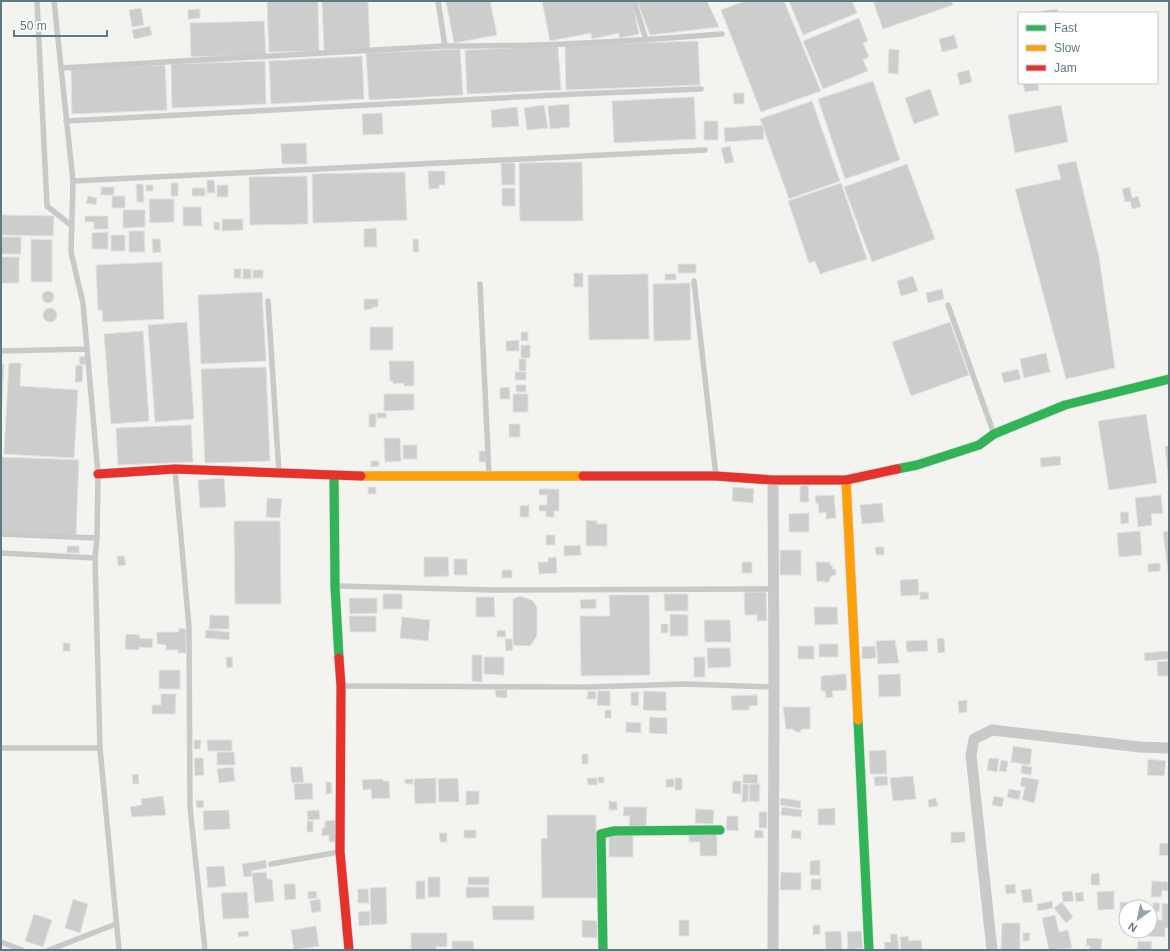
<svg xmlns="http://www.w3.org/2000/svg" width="1170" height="951" font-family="Arial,sans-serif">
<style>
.building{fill:#cbcecd;stroke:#e2e2e0}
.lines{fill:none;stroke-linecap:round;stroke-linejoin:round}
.fast-casing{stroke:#ced0cf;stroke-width:10}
.slow-casing{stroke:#ced0cf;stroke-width:10}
.jam-casing{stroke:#ced0cf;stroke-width:10}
.lane{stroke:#c8caca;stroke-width:5.5}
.street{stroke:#c8caca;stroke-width:11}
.fast{stroke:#30b455;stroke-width:9}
.slow{stroke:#ff9f0a;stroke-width:9}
.jam{stroke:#e5322d;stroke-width:9}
</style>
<rect width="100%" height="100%" fill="#f3f3f0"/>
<path class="building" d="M267,1h51l1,50 -50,1z
M322,1h46l2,48 -46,2z
M446,1h44l7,34 -43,8z
M542,1h90l7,33 -20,4v-5l-27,6 -1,-6 -41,8z
M637,1h70l12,26 -69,8z
M745,1h39l37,90 -60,21 -40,-102z
M789,1h63l5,12 -54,22z
M873,1h78l2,4 -70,24z
M141,8l3,17 -12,2 -3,-17z
M200,9v9l-12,1v-9z
M1057,9l1,4h-15l-1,-2z
M859,18l9,23 -5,2 6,14 -6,3 5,11 -45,18 -20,-48z
M264,21l2,34 -75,2 -1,-34z
M150,26l2,9 -18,4 -2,-9z
M954,35l4,13 -16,4 -3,-13z
M698,41l2,44 -134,5 -1,-45z
M558,46l3,44 -94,4 -2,-44z
M460,49l3,46 -94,5 -3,-47z
M889,49l10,1 -1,24 -10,-1z
M362,56l2,43 -93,5 -2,-43z
M265,61l1,43 -94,4 -1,-44z
M165,65l2,45 -95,4 -1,-46z
M969,70l3,12 -12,3 -3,-12z
M873,81l27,79 -55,19 -27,-80z
M1023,83h15l1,7 -14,2z
M930,89l9,26 -25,9 -9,-26z
M733,93h11v11h-10z
M694,97l2,42 -82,4 -2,-42z
M812,101l28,80 -51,18 -29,-80z
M569,104l1,23 -20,2 -2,-23z
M544,105l4,23 -21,2 -3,-22z
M1061,105l7,37 -53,11 -7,-38z
M517,107l2,19 -27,2 -1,-18z
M382,113l1,21 -20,1 -1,-21z
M704,121h14v19h-14z
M763,125l1,14 -39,3 -1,-14z
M306,143l1,21h-25l-1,-20z
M730,146l4,16 -9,2 -4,-16z
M1076,161l23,96 16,111 -49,11 -51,-190 46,-10 -4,-14z
M582,162l1,59h-63l-1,-58z
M501,163h14v22h-13z
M907,164l28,75 -63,23 -28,-75z
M428,171h17v14h-6v3l-10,1z
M405,172l2,48 -94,3 -1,-49z
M307,176l1,48 -58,1 -1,-48z
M207,180h7l1,13h-8z
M171,183h7v13h-7z
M841,183l26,76 -47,15 -5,-13 -6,2 -21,-62z
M136,184h7l1,18h-7z
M146,185h7v6h-7z
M217,185h11v12h-11z
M101,187h13v8h-13z
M1130,187l2,11 6,-2 3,11 -9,2 -2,-8 -5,1 -3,-13z
M192,188h13v8h-13z
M502,188h13v18h-13z
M88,196l9,2 -1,7 -10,-2z
M112,196h13v12h-13z
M149,199h25v23l-24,1z
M183,207h18l1,19h-19z
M123,210h22v17l-22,1z
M1,215l53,1 -1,20 -52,-1z
M85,216h23v13h-14v-7h-9z
M222,219h21v11l-21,1z
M214,222h5l1,8h-6z
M376,228l1,19h-13v-18z
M129,231h15l1,21h-16z
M108,232v17h-16v-16z
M111,235h14v16h-14z
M1,237h20v17h-20z
M31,239l21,1v42h-21z
M152,239h8l1,13 -8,1z
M413,239h5l1,13h-6z
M1,257h18v26h-17z
M162,262l2,57 -61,3 -1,-12h-4l-2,-45z
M678,264h18v9h-18z
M234,269h7v9h-7z
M243,269h8v10h-8z
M253,270h10v8h-10z
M574,273h9v14h-9z
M648,274l1,65 -60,1 -1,-65z
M665,274h11v6h-11z
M913,276l5,15 -17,5 -4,-15z
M690,283l1,57 -37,1 -1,-57z
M942,289l2,10 -16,4 -2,-10z
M42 297a6 6 0 1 1 12 0a6 6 0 1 1-12 0Z
M262,292l4,69 -65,3 -3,-69z
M364,299h14v8h-5l-1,2 -8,1z
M43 315a7 7 0 1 1 14 0a7 7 0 1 1-14 0Z
M187,322l7,97 -39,3 -7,-97z
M950,322l19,53 -58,21 -19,-54z
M370,327h23v23h-23z
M143,331l6,90 -38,3 -7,-90z
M521,332h7v9h-7z
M519,340v11h-13v-10z
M521,345h9v13h-9z
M1046,353l4,19 -26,6 -4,-19z
M85,356l1,8 -6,1 -1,-8z
M519,359h7v12h-7z
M389,361h25v25h-10v-3l-11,1v-3h-3z
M9,363h12l-1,23 58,4 -4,68 -70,-4z
M1,364h3l-3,57z
M76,365l7,1 -1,16h-7z
M266,367l4,94 -65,2 -4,-94z
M1018,369l3,10 -17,4 -3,-10z
M515,372h11v8h-11z
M516,385h10v7h-10z
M509,387l1,12h-10v-11z
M384,394h30v16l-30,1z
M513,394h15v18h-15z
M377,413h9v5h-9z
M369,414h7v13h-7z
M1146,414l11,69 -48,7 -11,-69z
M509,424h11v13h-11z
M191,425l2,37 -75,3 -2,-37z
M384,438h16l1,23 -16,1z
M403,445h14v14h-14z
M1165,446h4v41z
M479,451h7v11h-7z
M1060,456l1,9 -20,2 -1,-9z
M1,457l78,3 -3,75 -75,-3z
M371,461h8v5l-8,1z
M224,478l2,29 -26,1 -2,-28z
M808,485l1,17h-9v-16z
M368,487h8v7h-8z
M733,487l21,2 -1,14 -21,-2z
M539,489h20v22h-5v6h-8v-6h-7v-6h8v-10h-8z
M834,495l2,23 -10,1v-7l-7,1 -1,-10h-2l-1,-7z
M1161,495l2,18 -12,1 1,11 -14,2 -3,-29z
M267,498l15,1 -2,19 -14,-1z
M882,503l2,19 -22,2 -2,-19z
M529,505v12h-9v-11z
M1120,512h8l1,11 -8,1z
M809,513v19h-20v-18z
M586,520l11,1v3h10v22h-21z
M234,521h46l1,83h-46z
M1140,531l2,24 -23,2 -2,-24z
M1169,531v48l-6,-47z
M546,535h9v10h-9z
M580,545l1,10 -17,1v-10z
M67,546h12v7h-12z
M875,547h9v8h-8z
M780,550h21v25h-21z
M117,556h7l2,9 -8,1z
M424,557h24l1,19 -25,1z
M556,557l1,16 -18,1 -1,-12h10v-4z
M454,559h13v16h-13z
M742,562h10v11h-10z
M816,562h14v3l3,1 -1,3 4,1v5l-5,1 -3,7 -5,-2 -6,1z
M1160,563v8l-12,1v-8z
M502,570h10v8h-10z
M918,579l1,16 -18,1 -1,-16z
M744,592h22l1,29h-10v-6h-12z
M920,592h8l1,7 -9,1z
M383,594h19v15h-19z
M664,594h24v17h-23z
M609,595h40l1,80 -69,1 -1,-60h30z
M520,596l12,4 5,7v29l-7,10 -17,-1v-46z
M476,597h18l1,20h-19z
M349,598h28v15l-27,1z
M596,599v9l-15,1 -1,-9z
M814,607h23l1,17 -23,1z
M670,614l18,1v21h-18z
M210,615l19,1v13h-20z
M349,616h27v16h-26z
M402,617l28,3 -2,21 -28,-3z
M704,620h26l1,22h-26z
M661,624h7v9h-7z
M179,628l7,1v24h-8v-3h-12v-5l-9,-1v-12h22z
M206,630l24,2 -1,8 -24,-2z
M505,630l1,7h-9v-6z
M126,634l14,1 -1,3 14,1 -1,9 -13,-1v3l-14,-1z
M944,638l1,14 -7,1 -1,-14z
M505,639h7l1,11 -7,1z
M895,640l4,23 -21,1 -2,-23z
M927,640l1,11 -21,1 -1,-11z
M63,643h7v8h-7z
M819,644h19v13h-19z
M798,646h16v13h-16z
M875,646l1,12 -14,1v-12z
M707,648h23l1,19 -23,1z
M1169,651v8l-24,2 -1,-8z
M472,655h10v27l-10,-1z
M226,657h6l1,10 -6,1z
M484,657h20v18l-20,-1z
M694,657h11v20h-11z
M1169,661v15h-11l-1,-14z
M159,670h21v19h-21z
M846,674l1,16 -15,1 1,6 -7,1 -1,-7h-4v-15z
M900,674l1,22 -22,1 -1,-22z
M495,690h12v8l-11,-1z
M588,691l8,1v7h-9z
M598,691h12v15l-13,-1z
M644,691l22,1v19l-23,-1z
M631,692h8l-1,14 -7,-1z
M161,694h15l-1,20h-23v-9h9z
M757,695l1,10 -9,1v4h-17l-1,-14z
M967,700v12l-8,1 -1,-12z
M783,707h27v22h-8l-2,3h-3l-5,-3h-6z
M605,710h6v8h-6z
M650,717l17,1v16l-18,-1z
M626,722l15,1v10l-15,-1z
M194,740h7l-1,9h-6z
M207,740h25v11h-24z
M1013,746l19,3 -2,16 -19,-3z
M886,750l1,24h-17l-1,-23z
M217,752h17l1,13h-18z
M582,754h6v10h-6z
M194,758h9l1,17 -9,1z
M989,758l10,1 -2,13 -10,-2z
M1148,759l18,2 -2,15 -17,-1z
M1001,760l7,1 -2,11 -7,-1z
M1022,765l10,2 -1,8 -10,-2z
M233,767l2,14 -16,2 -2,-14z
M290,767h12l2,15 -12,1z
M138,774l1,10h-6l-1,-9z
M743,774l15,1 -1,9 -14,-1z
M887,776l1,9 -13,1 -1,-9z
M913,776l3,23 -23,2 -3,-23z
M598,777h6v6h-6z
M1022,777l17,3 -5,23 -12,-3 3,-13 -5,-1z
M436,778v25l-21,1 -1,-25z
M458,778l1,24h-20l-1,-23z
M587,778h10v7h-9z
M675,778h7v12h-7z
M383,779v2h6l1,17 -18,1 -1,-10 -8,1 -1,-10z
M405,779h8v5h-8z
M666,779h8v8h-8z
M733,781h8v13l-9,-1z
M326,782h5l1,11 -6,1z
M312,783l1,16 -18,1 -1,-16z
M743,784h6l-1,18h-6z
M750,784h10l-1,18 -10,-1z
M1009,789l12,2 -2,9 -12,-3z
M466,791h13v13l-13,1z
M163,796l3,19 -34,2 -2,-10 12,-2 -1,-6z
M994,796l10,2 -2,9 -10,-2z
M781,798l20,3 -1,7 -20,-3z
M936,798l2,8 -9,1 -1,-7z
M203,800l1,7 -7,1 -1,-7z
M609,801l8,1v8h-8z
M624,807h23l-1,20h-17l1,-11h-7z
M782,807l20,3 -1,7 -20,-2z
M835,808v17h-17v-16z
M696,809l18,1 -1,14 -18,-1z
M229,810l1,19 -26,1 -1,-19z
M319,810l1,9 -12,1 -1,-9z
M759,812h8v16h-8z
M547,815h49l1,83h-55l-1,-59 6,-1z
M727,816h11v15l-12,-1z
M335,820l1,22h-7v-7l-7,1v-8h3v-7z
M307,821h6v11h-6z
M464,830h12v8h-12z
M755,830l8,1v7h-9z
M792,830l9,1v8l-10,-1z
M951,832h14v10l-14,1z
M439,833h8v9h-7z
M717,833v23h-17v-14h-11v-8z
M609,835h24v22h-24z
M1160,843l9,1v12l-10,-1z
M266,860l1,8 -16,3 1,5 -8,1 -2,-13z
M820,860v15h-10v-14z
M224,866l2,20 -18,2 -2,-21z
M266,872l1,7h5l2,22 -19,2 -3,-30z
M781,872l20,1v17h-21z
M1099,873l1,12h-9v-11z
M428,877h12v20h-12z
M468,877h21v8h-21z
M811,879h10v11h-10z
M416,881h9v18h-9z
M1152,881l16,1v9l-6,-1 -1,7h-10z
M284,884h11l1,15 -11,1z
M1015,884l1,9 -10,1 -1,-9z
M386,887l1,37 -16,1 -1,-37z
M466,887h23v10l-23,1z
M358,889h10l1,14h-11z
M1031,889l2,13 -10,1 -2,-13z
M316,891l1,7 -9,1v-7z
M1072,891l2,10 -11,1 -1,-10z
M1114,891v18l-16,1 -1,-18z
M247,892l2,26 -26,1 -2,-26z
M1083,892l1,9 -8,1 -1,-9z
M73,899l15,5 -8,29 -15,-5z
M320,899l1,12 -9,2 -2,-12z
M1052,901l1,7 -15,3 -1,-7z
M1062,902l11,15 -7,6 -12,-15z
M1120,902l18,1v4h-12v12h-6z
M1153,903h7l-1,9 -6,-1z
M1162,903l7,1v24h-4v9l-17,-1v-5h2v-12l12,1z
M492,906h42v14h-41z
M370,911v14l-11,1 -1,-14z
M34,914l18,6 -9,27 -18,-6z
M1055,915l4,17 9,-2 4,18 -23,2 -7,-32z
M582,920l15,1v17l-15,-1z
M679,920h10v16h-10z
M1002,923h18v27h-19z
M813,925h7v9l-7,1z
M316,926l3,20 -25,4 -3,-20z
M248,931l1,5 -11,1v-5z
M841,931l1,19h-16l-1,-18z
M861,931l2,17 -15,2 -1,-18z
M411,933h36v14h-11v3h-25z
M1023,933h7l-1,8h-6z
M890,934h7l2,16h-14l-1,-8h7z
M908,936l1,5 12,-1 1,9 2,1h-23l-1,-13z
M1087,938l15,1 -1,11h-12l1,-4h-4z
M452,941h21l1,9h-22z
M1138,941l14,1 -1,8h-14z"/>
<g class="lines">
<defs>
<path id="fast" d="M897,469l20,-4 62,-20 15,-11 71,-29 104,-26
M334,476l1,110 4,72
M858,720l11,230
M603,950l-2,-116 13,-3 106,-1"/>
<path id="slow" d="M361,476h222
M846,480l12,240"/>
<path id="jam" d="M98,474l77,-5 186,7
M583,476h133l57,4h73l51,-11
M339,658l2,28 -1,166 9,98"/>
</defs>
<use href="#fast" class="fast-casing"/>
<use href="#slow" class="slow-casing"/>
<use href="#jam" class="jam-casing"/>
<path class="lane" d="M37,1l10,205 25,20
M54,1l19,180 -2,71 12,51 15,171 -1,64 -2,20 5,190 19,202
M438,1l7,45
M634,1l12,39
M61,68l384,-22c93,1 185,-5 277,-12
M66,121l510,-27 125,-5
M73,181l632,-31
M694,281l22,195
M480,284l9,191
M268,301l11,172
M948,305l46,129
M1,351l86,-2
M175,470l14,157 1,180 15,143
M1,534l96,4
M1,553l94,5
M336,586l158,4 279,-1
M341,686l248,1 96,-3 89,3
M1,748h99
M271,864l68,-12
M1,942l21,8
M49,950l67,-26"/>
<path class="street" d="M773,950l1,-263 -1,-207
M992,950l-21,-195 3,-16 18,-9 148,17 29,1"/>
<use href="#fast" class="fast"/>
<use href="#slow" class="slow"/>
<use href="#jam" class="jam"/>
</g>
<rect width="1170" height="951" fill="none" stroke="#617882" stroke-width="4"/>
<rect x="1018" y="12" width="140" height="72" fill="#ffffff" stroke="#c0c9cd"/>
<rect x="1026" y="25" width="20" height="6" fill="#30b455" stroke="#c0c9cd"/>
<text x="1054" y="32" font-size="12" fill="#617882">Fast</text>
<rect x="1026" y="45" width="20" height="6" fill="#ff9f0a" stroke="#c0c9cd"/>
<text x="1054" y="52" font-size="12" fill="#617882">Slow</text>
<rect x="1026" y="65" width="20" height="6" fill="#e5322d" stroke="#c0c9cd"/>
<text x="1054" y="72" font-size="12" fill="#617882">Jam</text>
<g transform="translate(1138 919) rotate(213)"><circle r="19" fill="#ffffff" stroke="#c0c9cd"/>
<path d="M0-3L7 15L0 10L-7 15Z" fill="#94a3a8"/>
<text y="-6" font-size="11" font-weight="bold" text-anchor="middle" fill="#617882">N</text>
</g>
<path d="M14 30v6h93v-6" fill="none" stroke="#617882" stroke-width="2"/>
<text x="20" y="30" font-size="12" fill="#617882" stroke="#ffffff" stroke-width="3" paint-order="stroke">50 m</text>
</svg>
